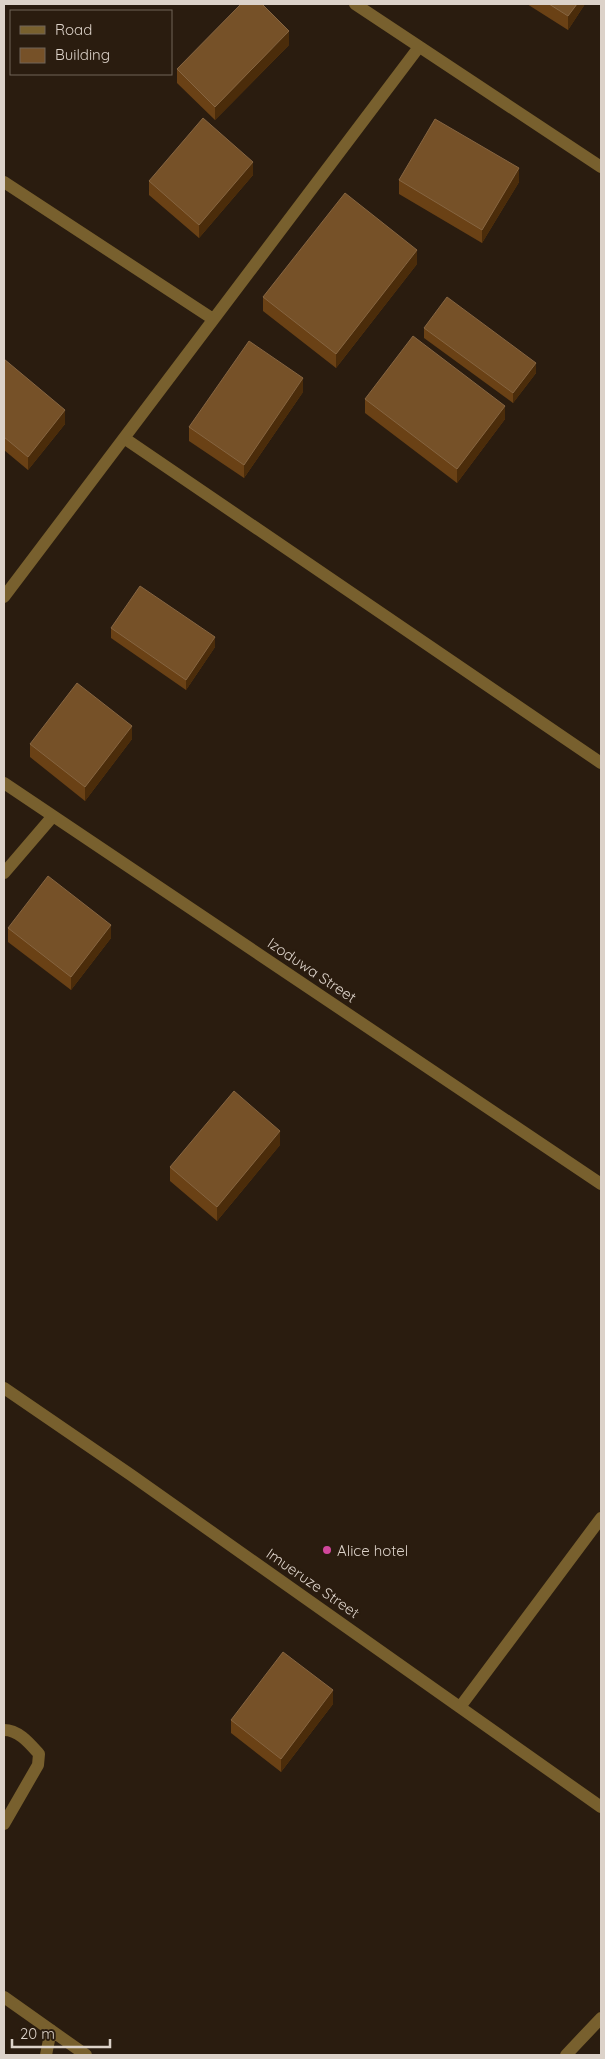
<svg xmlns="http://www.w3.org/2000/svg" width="605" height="2059" font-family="Quicksand,sans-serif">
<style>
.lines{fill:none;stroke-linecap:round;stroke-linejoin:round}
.minor{stroke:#78602e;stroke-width:12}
.wall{fill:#6a4115}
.shaded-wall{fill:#4b2c0a}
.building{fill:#765128;stroke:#866541}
.hotel-dot{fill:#d1479c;stroke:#2a1c0f;stroke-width:2}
.labels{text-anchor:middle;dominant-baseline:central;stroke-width:5;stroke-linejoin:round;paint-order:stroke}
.street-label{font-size:15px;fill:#dcd2c9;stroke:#2a1c0f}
.poi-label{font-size:15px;fill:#dcd2c9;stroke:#2a1c0f;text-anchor:start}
</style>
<rect width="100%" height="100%" fill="#2a1c0f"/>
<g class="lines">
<path class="minor" d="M355,4l246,163
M4,182l209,137
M124,438l477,325
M4,597l415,-550
M4,783l597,401
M4,873l49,-57
M4,1388l127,87 470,332
M460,1707l141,-189
M4,1730c15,0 26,14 35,24l-1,11 -34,59
M4,1997l82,58
M46,2055l5,-25
M566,2055l35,-37"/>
</g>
<path class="wall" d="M527,4h58l-17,26z
M289,45l-74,75 -38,-37v-14z
M253,175l-54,63 -50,-43v-14z
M399,180l120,2 -37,61 -83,-49z
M417,264l-81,104 -73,-57v-14z
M424,328l112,45 -23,30 -89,-65z
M4,359l61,65 -37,46 -24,-20z
M303,392l-59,86 -55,-37v-14z
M365,399l140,20 -48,64 -92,-70z
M111,628l104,19 -29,43 -75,-52z
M132,739l-47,62 -55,-44v-13z
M8,928l103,10 -40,52 -63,-48z
M280,1145l-63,76 -47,-40v-14z
M333,1704l-52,68 -50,-39v-13z"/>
<path class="shaded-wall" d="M577,4h8l-17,26v-14z
M289,31v14l-74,75v-13z
M253,162v13l-54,63v-13z
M519,168v14l-37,61v-13z
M417,250v14l-81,104v-14z
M536,363v10l-23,30v-10z
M303,378v14l-59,86v-13z
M505,406v13l-48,64v-14z
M65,410v14l-37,46v-13z
M215,637v10l-29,43v-10z
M132,726v13l-47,62v-14z
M111,925v13l-40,52v-13z
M280,1131v14l-63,76v-14z
M333,1690v14l-52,68v-13z"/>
<path class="building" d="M241,4h21l27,27 -74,76 -38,-38z
M549,4h28l-9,12z
M203,118l50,44 -54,63 -50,-44z
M435,119l84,49 -37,62 -83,-50z
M345,193l72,57 -81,104 -73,-57z
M447,297l89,66 -23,30 -89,-65z
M413,336l92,70 -48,63 -92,-70z
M249,341l54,37 -59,87 -55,-38z
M4,359l61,51 -37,47 -24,-20z
M140,586l75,51 -29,43 -75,-52z
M77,683l55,43 -47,61 -55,-43z
M48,876l63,49 -40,52 -63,-49z
M234,1091l46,40 -63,76 -47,-40z
M283,1652l50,38 -52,69 -50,-39z"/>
<circle class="hotel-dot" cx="327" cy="1550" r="5"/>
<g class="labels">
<g class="street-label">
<text transform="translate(312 970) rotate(34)">Izoduwa Street</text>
<text transform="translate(313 1583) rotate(35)">Imueruze Street</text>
</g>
<g class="poi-label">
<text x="337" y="1550">Alice hotel</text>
</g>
</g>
<rect width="605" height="2059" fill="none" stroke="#dcd2c9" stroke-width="10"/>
<rect x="10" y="10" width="162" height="65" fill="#2a1c0f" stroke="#716559"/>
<rect x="20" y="26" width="25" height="8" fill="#78602e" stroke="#716559"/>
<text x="55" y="35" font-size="15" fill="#dcd2c9">Road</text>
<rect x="20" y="48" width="25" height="15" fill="#765128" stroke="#716559"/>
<text x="55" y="60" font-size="15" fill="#dcd2c9">Building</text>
<path d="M12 2039v8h98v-8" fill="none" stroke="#dcd2c9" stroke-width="2.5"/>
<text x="20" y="2039" font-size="15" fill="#dcd2c9" stroke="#2a1c0f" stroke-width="4" paint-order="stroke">20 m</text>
</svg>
